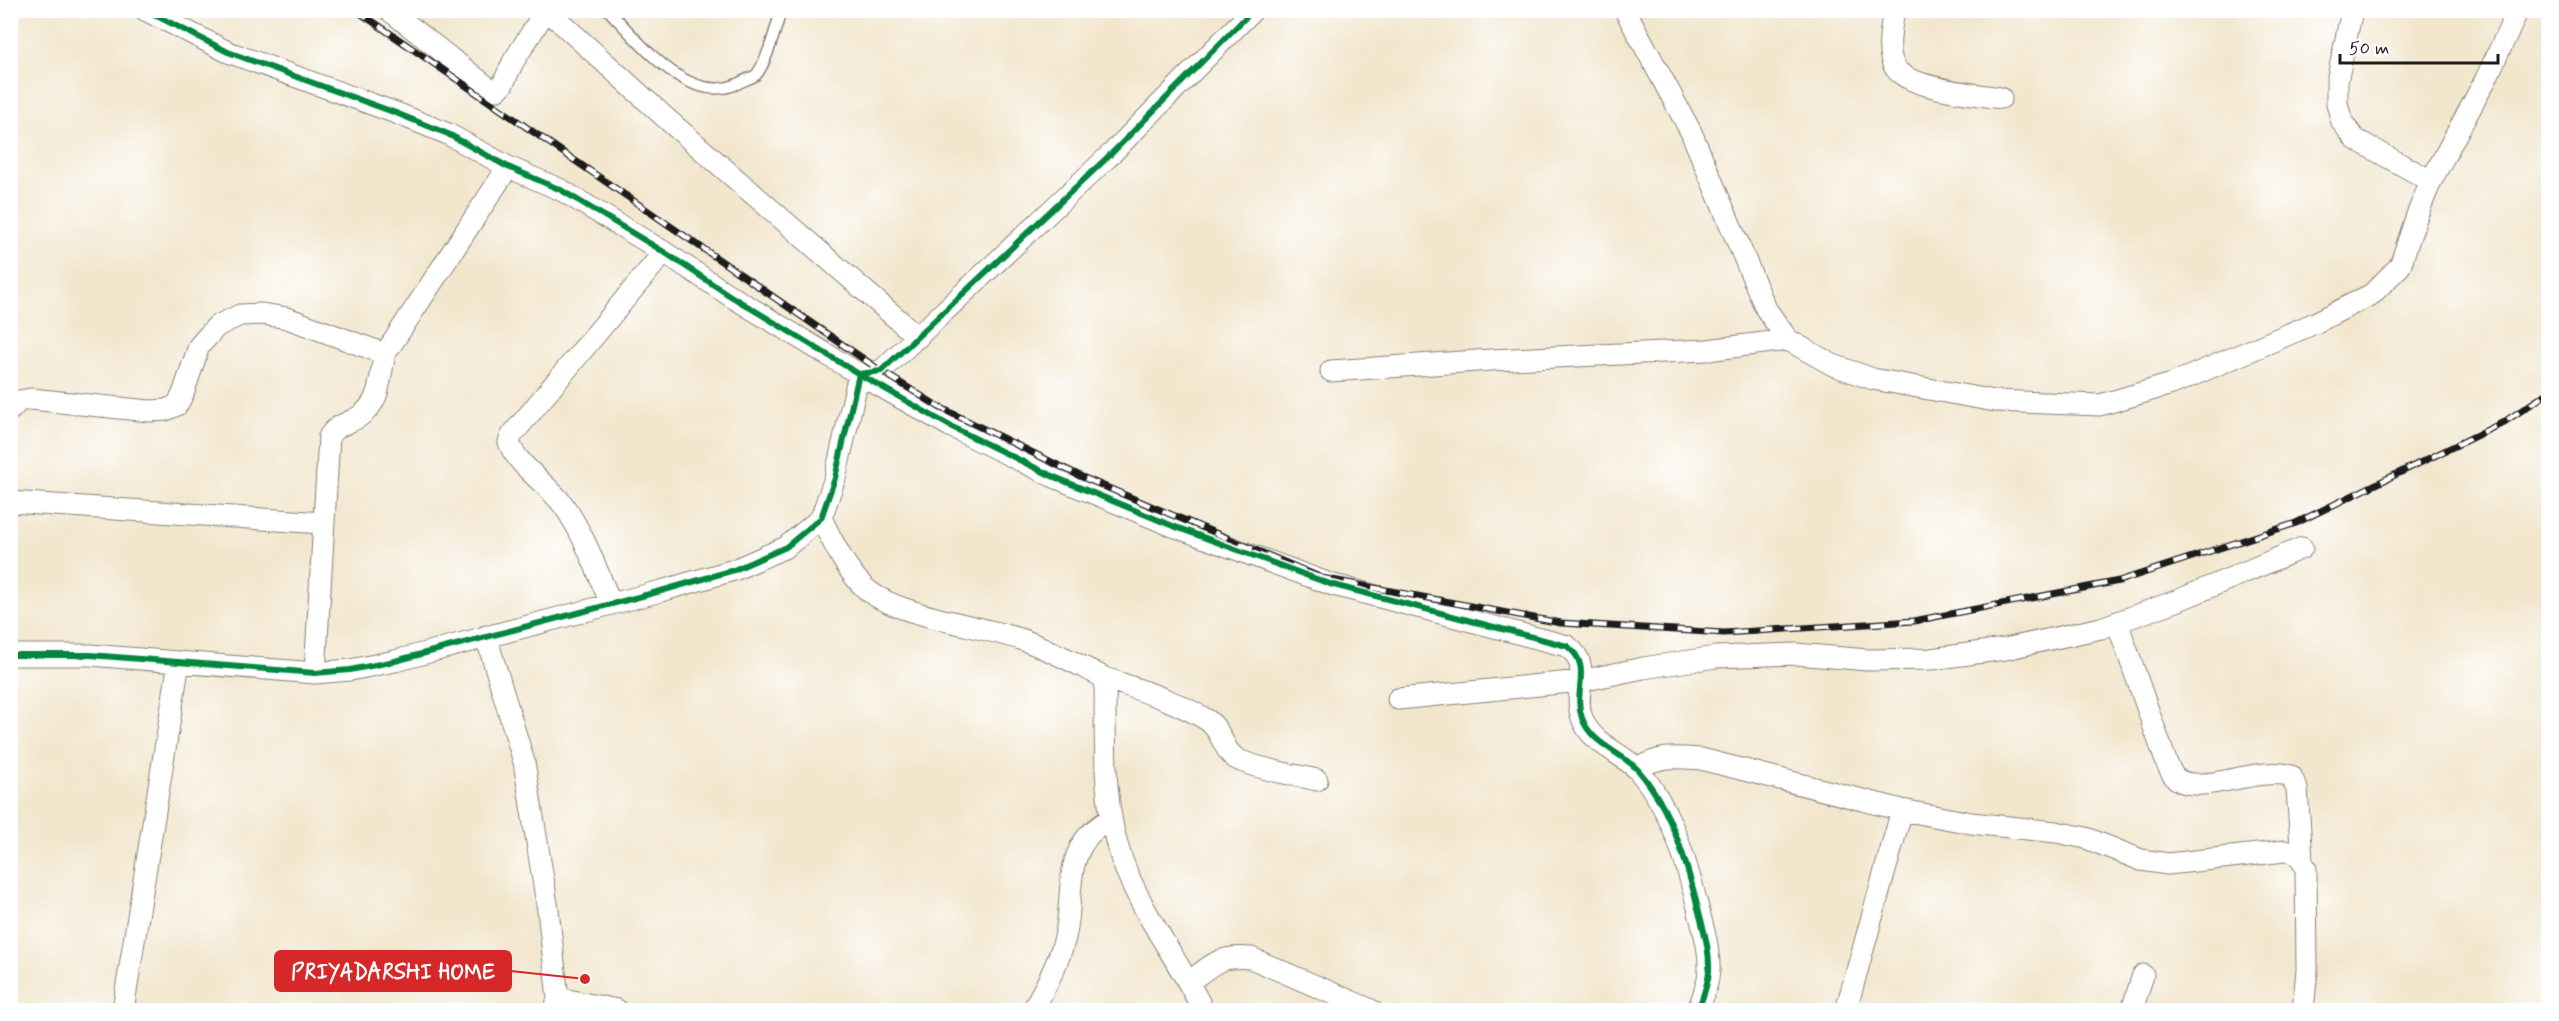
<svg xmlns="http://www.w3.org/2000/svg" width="2559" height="1021" font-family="Mynerve,sans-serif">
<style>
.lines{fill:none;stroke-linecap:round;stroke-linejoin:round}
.lane-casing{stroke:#878174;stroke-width:13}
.street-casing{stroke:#878174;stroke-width:23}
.lane{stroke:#fff;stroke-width:10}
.street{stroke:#fff;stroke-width:21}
.rail-casing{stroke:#1c1c1c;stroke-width:7}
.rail{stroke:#fff;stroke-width:4.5;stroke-dasharray:14;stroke-linecap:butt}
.cycleway-casing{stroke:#fff;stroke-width:10}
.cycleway{stroke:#00873e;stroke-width:6}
.leader{fill:none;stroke:#d62828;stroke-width:2}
.callout-dot{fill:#d62828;stroke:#fff;stroke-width:2}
.callout{fill:#d62828;stroke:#d62828;stroke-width:2}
.callout-label{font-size:22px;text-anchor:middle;font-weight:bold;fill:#fff}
</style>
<rect width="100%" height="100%" fill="#fff"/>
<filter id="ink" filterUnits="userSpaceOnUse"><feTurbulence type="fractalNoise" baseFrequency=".0167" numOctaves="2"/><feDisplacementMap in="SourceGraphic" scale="12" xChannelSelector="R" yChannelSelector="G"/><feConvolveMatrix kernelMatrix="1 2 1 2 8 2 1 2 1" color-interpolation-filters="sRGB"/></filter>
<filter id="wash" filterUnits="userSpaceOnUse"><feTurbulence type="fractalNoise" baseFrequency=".008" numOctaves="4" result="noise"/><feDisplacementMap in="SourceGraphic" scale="24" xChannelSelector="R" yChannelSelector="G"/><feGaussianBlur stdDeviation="1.35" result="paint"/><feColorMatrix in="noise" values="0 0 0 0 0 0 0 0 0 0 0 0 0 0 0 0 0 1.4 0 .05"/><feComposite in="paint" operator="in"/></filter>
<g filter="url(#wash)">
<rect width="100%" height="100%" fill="#f2e6cd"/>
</g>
<g filter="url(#ink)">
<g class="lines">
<defs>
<path id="lane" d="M608,10c32,32 81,98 131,73 5,-3 13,-5 17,-8 10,-11 21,-50 25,-65"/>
<path id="street" d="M145,10l83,42 168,61 52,21 60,33 53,23 103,62 65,43 130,79 91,52 102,50 121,50 157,58 237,62c27,20 5,45 15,72 9,26 39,34 56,52 34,39 49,94 61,142 5,19 11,39 10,59 -1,14 -6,26 -11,39
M389,10l101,79 7,1 6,-6 10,-22 33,-52
M547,10l122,111 249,216
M1625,10l66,122 75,177 22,31
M1894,10c-3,18 -8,40 0,56 12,23 83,28 107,32
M2352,10l-15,72v21l5,19 13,17 76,42
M1331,371l160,-11 216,-10 81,-10 45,25 40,14 122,22 105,4 72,-21 143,-61 57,-29 28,-28 17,-51 14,-34 55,-102 32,-69
M10,410l9,-9 12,-2 118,12 17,-1 11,-5 6,-11 16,-48 18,-20 23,-11 22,-1 25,4 98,36
M10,502l313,21
M821,518c12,24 24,51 44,70 32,29 117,37 161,53 27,10 53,24 79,37 1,60 -4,125 17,182 20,54 56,99 81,150
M611,604c-14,-33 -26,-68 -47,-98 -14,-20 -48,-41 -55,-64l3,-7 152,-183
M2117,622l50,142c3,5 5,12 10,15 24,17 82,-14 114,-3l6,13 5,71
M486,636l38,126 24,148 10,88 -3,12
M10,655h80l225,18 35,-3 45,-9 266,-70 73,-21 52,-23 35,-29 14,-40 24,-104 22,-3 230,-217 142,-144
M315,673l14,-236c8,-13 19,-13 31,-21 22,-15 19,-39 25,-62l123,-187
M1105,678c34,12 72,23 102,42 17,11 15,34 34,41 24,10 52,13 76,19
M1398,699l183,-18 62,-13 73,-11 80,-3 72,6 63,-1 74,-10 96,-21 78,-28 123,-52
M1637,769c24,-14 37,-12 64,-10l201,51 69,13 85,9 30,6 55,22 27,4 117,-13c12,2 16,7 21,18l1,101 -4,40
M1189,982c24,-18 30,-27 62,-24l120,52
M558,998l59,12
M123,1010l56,-348
M1033,1010c13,-25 27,-49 33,-77 7,-32 -1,-71 23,-98 6,-6 15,-12 22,-17
M1846,1010l56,-200
M2132,1010l11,-35"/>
</defs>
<use href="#lane" class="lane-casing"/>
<use href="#street" class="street-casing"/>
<use href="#lane" class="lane"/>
<use href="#street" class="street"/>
<defs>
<path id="rail" d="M356,10l525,361 58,36 143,70 240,101 239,45 163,10 190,-12 205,-40 177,-58 208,-101 44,-29"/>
</defs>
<use href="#rail" class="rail-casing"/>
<use href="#rail" class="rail"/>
<defs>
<path id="cycleway" d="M145,10l83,42 168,61 52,21 60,33 53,23 103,62 65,43 130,79 91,52 102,50 121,50 157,58 237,62c27,20 5,45 15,72 9,26 39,34 56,52 34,39 49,94 61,142 5,19 11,39 10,59 -1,14 -6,26 -11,39
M10,655h80l225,18 35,-3 45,-9 266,-70 73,-21 52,-23 35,-29 14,-40 24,-104 22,-3 230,-217 142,-144"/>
</defs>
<use href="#cycleway" class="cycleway-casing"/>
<use href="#cycleway" class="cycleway"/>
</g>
</g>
<path class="leader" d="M585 979L511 971"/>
<circle class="callout-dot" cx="585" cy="979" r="6"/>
<rect class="callout" x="275" y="951" width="236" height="40" rx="6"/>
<g class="callout-label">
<text x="393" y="979">PRIYADARSHI HOME</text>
</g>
<rect width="2559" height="1021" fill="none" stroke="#fff" stroke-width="36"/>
<path d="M2340 54v9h158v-9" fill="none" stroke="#1c1c1c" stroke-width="3"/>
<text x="2349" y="54" font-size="18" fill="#1c1c1c" stroke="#ffffff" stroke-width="4.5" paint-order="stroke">50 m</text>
</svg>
